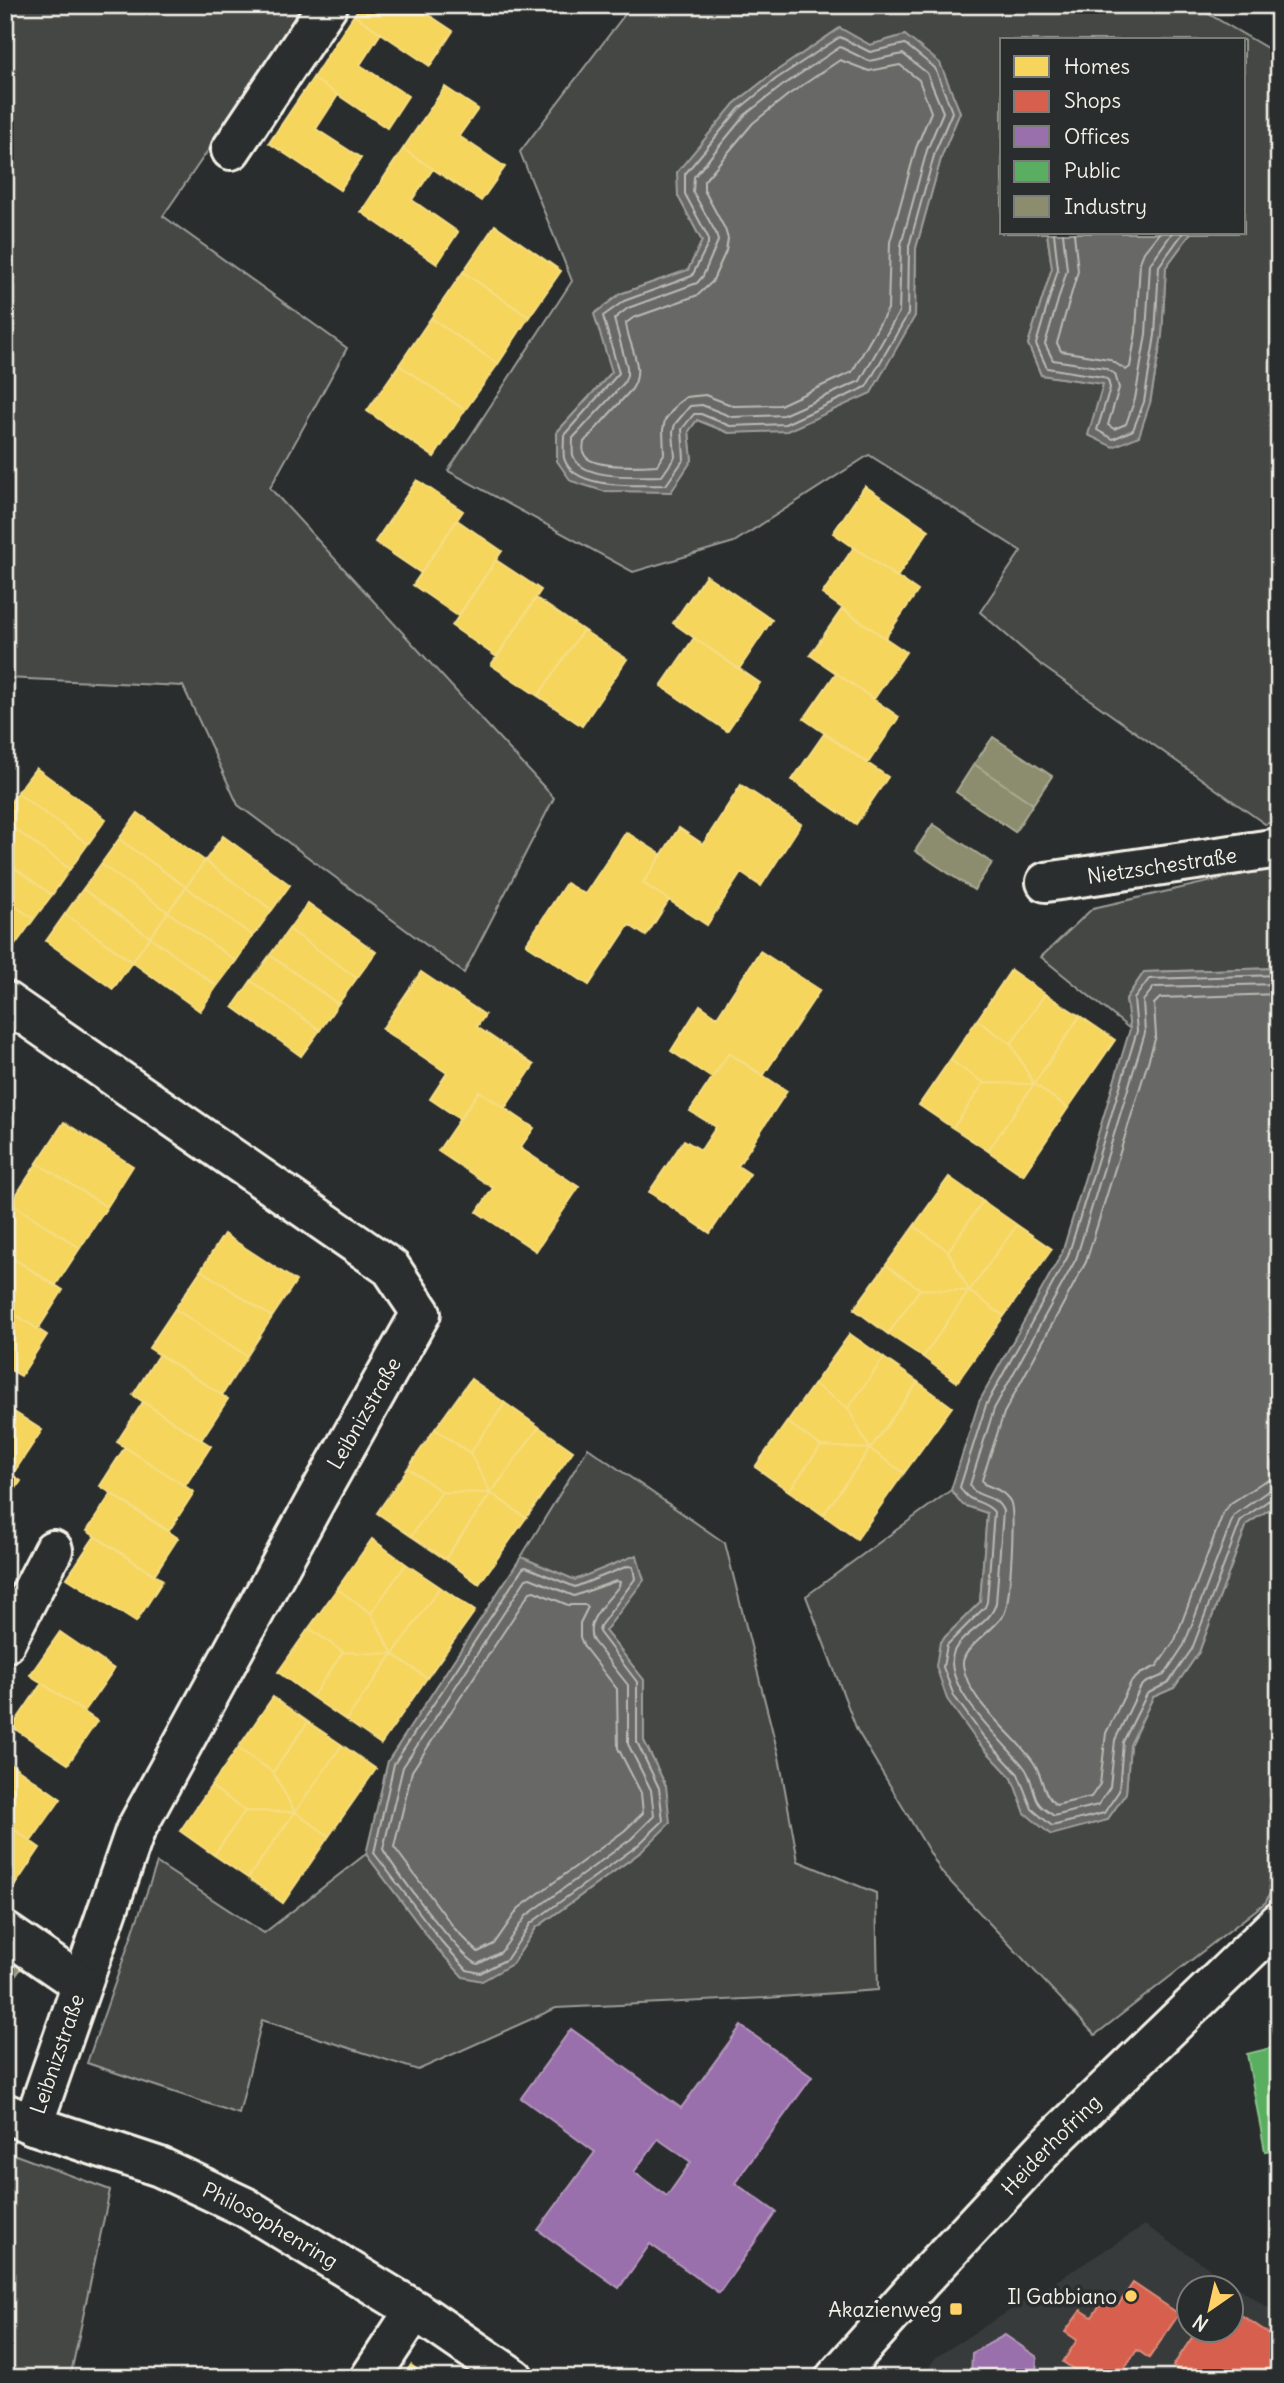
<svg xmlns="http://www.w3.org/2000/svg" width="1284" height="2383" font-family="Delius,sans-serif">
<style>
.built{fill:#373a3a;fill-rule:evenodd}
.green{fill:#444645;stroke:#9c9c96;stroke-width:2;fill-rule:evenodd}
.water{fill:#676866;stroke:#9f9f9a;stroke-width:2}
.homes{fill:#f6d55c;stroke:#f5dd86;stroke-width:2}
.shops{fill:#d6604d;stroke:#df8c7c;stroke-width:2}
.offices{fill:#9970ab;stroke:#b497bd;stroke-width:2;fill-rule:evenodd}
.public{fill:#5aae61;stroke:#88c28a;stroke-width:2}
.industry{fill:#8c8c6e;stroke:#abaa93;stroke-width:2}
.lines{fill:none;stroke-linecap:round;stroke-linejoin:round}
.shore{stroke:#bcbab4;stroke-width:2}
.minor-casing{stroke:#f4f1e8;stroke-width:44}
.minor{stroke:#2a2d2e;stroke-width:38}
.poi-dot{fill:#ffd166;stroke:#2a2d2e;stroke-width:2.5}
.labels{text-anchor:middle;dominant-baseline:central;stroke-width:7;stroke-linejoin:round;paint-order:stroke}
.street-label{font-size:21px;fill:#f4f1e8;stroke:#2a2d2e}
.poi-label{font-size:21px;fill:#f4f1e8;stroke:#2a2d2e;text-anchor:end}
</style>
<rect width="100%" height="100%" fill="#2a2d2e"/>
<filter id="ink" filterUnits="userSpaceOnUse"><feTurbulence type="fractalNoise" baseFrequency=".0143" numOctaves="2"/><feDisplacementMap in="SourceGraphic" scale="14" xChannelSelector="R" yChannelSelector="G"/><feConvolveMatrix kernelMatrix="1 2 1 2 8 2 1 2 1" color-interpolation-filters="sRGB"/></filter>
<g filter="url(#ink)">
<path class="built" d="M1145,2225l134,90v63h-357l14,-21zM1190,2288h42v42h-42z"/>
<path class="green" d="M5,5h303l-145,211 184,132 -77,140 284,310 -90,175 -226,-168 -55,-119 -178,-8z
M632,5h561l86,50v766l-14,3 -224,-159 -61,-53 41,-61 -152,-96 -135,87 -101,30 -185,-101 124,-190 -52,-129zM840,28l30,17 35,-10 55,77 -18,43 -26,93 -1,68 -186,117 -32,-13 -8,11 3,29 -135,-28 55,-60 8,-78 68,-24 14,-29 -24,-45 56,-92 38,-30zM1002,40h242v193h-53l-25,34 -4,68 -12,68 -46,-19 -63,-9 -13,-31 24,-76 -5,-35h-45z
M1279,866v102l-135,4 -18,27 4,30 -89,-72 52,-49z
M588,1448l137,95 54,214 19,104 78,32 2,97 -112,8 -210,10 -138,62 -156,-50 -23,94 -152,-51 70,-200 107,70 102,-79 69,92 77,18 24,-36 106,-77 24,-65 -22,-45v-61l-39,-49 38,-51 -6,-25 -62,25 -54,-23z
M951,1490l12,15 24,8 -7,89 -40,40 37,99 35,37 13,35 26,21 56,-14 19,-27 4,-48 23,-48 21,-9 25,-36 48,-128 32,-21v369l-13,30 -171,133 -153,-162 -85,-143 -51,-134z
M5,2151l105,39 -40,188h-65z"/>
<path class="water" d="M840,28l30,17 35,-10 35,28 20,49 -18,43 -26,93 -1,68 -44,77 -84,38 -58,2 -32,-13 -8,11 3,29 -21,32 -68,-1 -32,-10 -14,-20v-29l55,-60 -18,-58 26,-20 68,-24 14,-29 -24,-45 -1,-24 57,-68 38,-30z
M1047,233h144l-25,34 -4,68 -12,68 -11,33 -26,11 -25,-12 15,-51 -62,-9 -13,-31 24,-76z
M1279,968v535l-32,21 -48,128 -25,36 -21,9 -23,48 -4,48 -19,27 -56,15 -26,-22 -13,-35 -35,-37 -30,-42 -11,-33 4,-24 40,-40 7,-89 -24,-8 -12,-15 28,-88 83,-149 68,-224 -4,-30 18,-27z
M636,1555l8,25 -39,51 39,49v61l22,45 4,37 -28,28 -106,77 -24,36 -30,17 -19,-4 -28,-31 -69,-92 22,-93 133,-204 54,23z"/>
<path class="homes" d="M361,5h53l39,26 -23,35 -76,-51z
M354,15l27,18 -21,32 48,31 -21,32 -74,-50z
M313,78l25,17 -22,34 45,29 -21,32 -71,-47z
M445,87l33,22 -19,27 46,31 -24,34 -78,-52z
M403,149l30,20 -21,31 46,32 -21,32 -76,-52z
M495,225l66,46 -32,46 -66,-45z
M463,272l66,45 -31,47 -67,-46z
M431,318l67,46 -33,46 -66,-45z
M399,365l66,45 -31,47 -67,-46z
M417,480l46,31 -42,62 -46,-31z
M865,486l64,44 -32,47 -64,-44z
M457,520l45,31 -44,65 -45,-31z
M854,547l64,44 -33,47 -63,-44z
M496,560l45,30 -44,67 -45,-31z
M706,575l66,45 -33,49 -66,-46z
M536,598l47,32 -45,66 -47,-31z
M842,609l64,43 -32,47 -64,-44z
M583,630l44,29 -45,67 -44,-30z
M694,638l66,45 -33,48 -66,-45z
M836,673l63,44 -31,46 -64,-44z
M824,734l64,43 -32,47 -64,-44z
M36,768l70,51 -18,25 -71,-51z
M741,785l60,39 -40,62 -20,-13 -34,52 -64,-42 36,-55 24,16z
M17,793l71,51 -18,25 -65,-47v-12z
M138,813l67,48 -19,26 -67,-48z
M5,822l65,47 -18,26 -47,-34z
M626,832l36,23 -19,28 26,17 -23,36 -17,-11 -40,60 -63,-41 40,-61 19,11z
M223,836l67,49 -18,25 -67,-49z
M119,839l67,48 -18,25 -67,-48z
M5,861l47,34 -18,24 -29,-20z
M205,861l67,49 -19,26 -67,-49z
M101,864l67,48 -18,25 -67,-48z
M186,887l67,49 -17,25 -68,-49z
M83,889l67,48 -18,25 -67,-48z
M5,899l29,20 -19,26 -10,-7z
M308,903l68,49 -19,26 -68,-49z
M168,912l68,49 -19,25 -67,-49z
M65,914l67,48 -19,27 -67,-48z
M289,929l68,49 -19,26 -68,-49z
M150,937l67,49 -17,25 -68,-49z
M760,951l60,39 -57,86 -34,-23 -17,25 -41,-27 29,-46 17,12z
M270,955l68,49 -18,26 -69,-49z
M1011,970l34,24 -34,50 -34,-24z
M421,972l64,43 -8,12 57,38 -29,43 -26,-17 -19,28 -30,-20 17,-26 -65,-44z
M251,981l69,49 -19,26 -68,-49z
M1045,994l35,22 -46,68 -23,-40z
M1080,1016l35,24 -47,68 -34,-24z
M977,1020l34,24 23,40 -50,-1 -34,-23z
M729,1053l58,38 -49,75 12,8 -40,59 -61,-41 35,-52 17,10 15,-23 -26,-16z
M950,1060l34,23 -31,45 -34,-23z
M984,1083l50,1 -46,67 -35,-23z
M1034,1084l34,24 -45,67 -35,-24z
M479,1091l55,37 -14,20 59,39 -43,64 -59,-39 16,-24 -55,-37z
M64,1122l69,44 -26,41 -70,-44z
M37,1163l70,44 -27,41 -69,-45z
M949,1177l34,24 -35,50 -34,-25z
M983,1201l34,24 -48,66 -21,-40z
M11,1203l69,45 -25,38 -50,-33v-41z
M1017,1225l35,24 -48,67 -35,-25z
M914,1226l34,25 21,40 -49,-2 -34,-24z
M224,1234l72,47 -24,36 -71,-47z
M5,1253l58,37 -25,39 -33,-21z
M886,1265l34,24 -32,45 -34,-25z
M201,1270l71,47 -25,39 -72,-47z
M920,1289l49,2 -46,66 -35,-23z
M969,1291l35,25 -47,66 -34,-25z
M5,1308l42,27 -26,41 -16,-9z
M175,1309l72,47 -25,39 -73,-47z
M850,1334l34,24 -36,50 -34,-24z
M159,1354l69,45 -27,41 -68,-45z
M884,1358l34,24 -48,67 -22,-41z
M471,1379l34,24 -35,50 -35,-24z
M918,1382l34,25 -48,66 -34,-24z
M814,1384l34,24 22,41 -49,-3 -34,-24z
M143,1402l68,44 -26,40 -68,-44z
M505,1403l34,24 -48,66 -21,-40z
M5,1406l37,24 -30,45 -7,-5z
M787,1422l34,24 -32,45 -34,-24z
M539,1427l34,24 -47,67 -35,-25z
M435,1429l35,24 21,40 -49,-1 -34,-24z
M821,1446l49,3 -47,66 -34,-24z
M125,1447l69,45 -25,39 -69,-45z
M870,1449l34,24 -47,66 -34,-24z
M408,1468l34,24 -31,44 -34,-23z
M5,1470l16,11 -16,24z
M442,1492l49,1 -46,66 -34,-23z
M491,1493l35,25 -47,66 -34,-25z
M111,1494l67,44 -24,37 -67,-44z
M95,1536l68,44 -27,42 -69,-44z
M372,1539l34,25 -35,49 -34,-24z
M406,1564l34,23 -47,67 -22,-41z
M440,1587l35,24 -48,67 -34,-24z
M337,1589l34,24 22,41 -50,-2 -34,-24z
M309,1628l34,24 -31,45 -34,-25z
M60,1632l54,37 -30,43 -54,-37z
M343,1652l50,2 -47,66 -34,-23z
M393,1654l34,24 -46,66 -35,-24z
M42,1683l55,38 -29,43 -56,-37z
M273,1697l35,25 -35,50 -35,-24z
M308,1722l34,23 -47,67 -22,-40z
M342,1745l34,24 -47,67 -34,-24z
M238,1748l35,24 22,40 -50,-1 -34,-25z
M8,1762l53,37 -30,42 -26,-18v-57z
M211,1786l34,25 -31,44 -34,-24z
M245,1811l50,1 -47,66 -34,-23z
M295,1812l34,24 -46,67 -35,-25z
M5,1823l35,25 -29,43 -6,-4z
M411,2365l17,13h-26z"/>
<path class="shops" d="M1133,2283l46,31 -30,44 -12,-8 -13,19 12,9h-66l5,-8 -12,-8 14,-22 -12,-8 16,-22 11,7 14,-21 13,8z
M1232,2309l47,31v38h-89l-17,-12 24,-36h35z"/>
<path class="offices" d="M741,2026l71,51 -77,106 41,29 -57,81 -69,-49 -31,44 -81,-58 57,-78 -74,-54 50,-69 110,79zM658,2139l33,23 -24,34 -33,-24z
M1005,2335l32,22 -1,21h-71l6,-3 1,-22z"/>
<path class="public" d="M1279,2046v103l-14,2 -18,-97z"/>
<path class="industry" d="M993,737l59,39 -19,28 -59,-40z
M974,764l59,40 -18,28 -59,-40z
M933,824l59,39 -18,27 -59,-39z
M5,1946l21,15 -21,30z"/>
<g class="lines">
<path class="shore" d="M840,37l30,15 35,-8 30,24 17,44 -17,40 -26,94 -1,68 -42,73 -81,37 -55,2 -29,-12h-7l-12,15 2,30 -18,26c-26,0 -93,6 -102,-27 -1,-7 0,-16 0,-23l55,-62 -16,-57 21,-15 68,-25 16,-32v-7l-23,-43v-20l54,-65 37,-30z
M840,47l29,14 34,-7 24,19 16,39 -16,38 -26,95 -2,67 -39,69 -77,34 -51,2 -30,-12 -12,1 -15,18 -2,8 2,25 -13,19c-22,0 -82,5 -89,-21 -1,-5 0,-12 0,-17l51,-55 3,-8v-8l-13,-48 14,-11 69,-25 6,-7 15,-35 -2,-8 -23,-41 1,-15 51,-62 37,-29z
M840,60l29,11 31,-6 19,15 12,32 -15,36 -26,94 -2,67 -36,63 -72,33 -46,1 -29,-11 -19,2 -9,7 -12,16 -2,10 1,24 -7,11c-15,1 -58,3 -70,-7 -5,-4 -4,-11 -3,-16l48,-53c14,-22 -4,-43 -6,-66l7,-5 65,-23 14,-13 14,-31 2,-12 -3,-10 -21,-39v-9l49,-58 35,-28z
M1054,233l4,36 -22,75 11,24 56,9 5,3 2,8 -13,42 16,9 20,-9 11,-28 11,-67 4,-69 24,-33
M1063,233l4,37 -22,74 8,16 52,8 10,6 4,14 -11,37 6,4 12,-5 9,-25 11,-65 4,-70 22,-31
M1074,233l4,38 -21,72 4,8 48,8 17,11 4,-3 6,-35 4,-70 4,-10 15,-19
M1279,975l-130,4 -15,20 3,32 -69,225 -82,149 -26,82c9,18 24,12 34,25l-7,90 -2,5 -38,38 -4,22 11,29 29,40 35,38 14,35 20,17 52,-13 15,-22 4,-49 24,-48 22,-12 23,-33 49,-129 31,-22 7,-1
M1279,984l-125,3 -11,14 2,32 -69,226 -82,150 -24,76c6,15 25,7 33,26l-7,92c-5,21 -34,30 -42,48 -14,35 50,91 70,116 8,10 8,24 14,35 3,6 11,10 16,14l44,-11 12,-18 5,-47 25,-52 5,-5 19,-8 20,-30 50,-130 34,-24 11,-3
M1279,994l-119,4 -6,6 2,32 -70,226 -82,151 -22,67 2,4c10,4 20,7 26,17 6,10 0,98 -5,111 -7,17 -44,35 -42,53 5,38 52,69 71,98 10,15 7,30 22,42l35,-8 9,-13 6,-51 25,-51 9,-8 17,-8 18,-26 49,-129 7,-8 32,-21 16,-4
M628,1566l5,1 2,12 -35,47 -1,6 38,50v60l22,46 4,33 -26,25 -106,77 -24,36 -27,14 -13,-3 -26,-29 -67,-88 20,-89 129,-196 3,-1 49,20z
M530,1578l44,18 42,-15 4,1 -1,4c-11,15 -36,35 -26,55l35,44v59l23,46 3,26 -23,23 -105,77 -25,36 -23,12c-15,-3 -86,-97 -95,-115l20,-82 123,-188z
M534,1591l34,14h17l3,2 -8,16v14l4,10 33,42 1,59 23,45 2,20 -19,18 -105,77 -25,36 -16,8 -23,-23 -61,-82 18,-76 118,-179z"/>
<defs>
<g id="minor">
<path d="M231,150l97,-145"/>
<path id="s1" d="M1046,882l233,-34"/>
<path d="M5,1001l386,267 30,45 -103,183 -183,335 -102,294"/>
<path d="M5,1643l48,-93"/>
<path d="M5,1932l76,52"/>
<path id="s2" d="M5,2113l28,12 127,42 85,40 170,103 99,68"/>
<path d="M370,2378l45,-68"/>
<path id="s3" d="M835,2378l88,-99 124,-133 232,-224"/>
</g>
</defs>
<use href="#minor" class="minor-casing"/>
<use href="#minor" class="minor"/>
</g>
</g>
<g class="poi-dot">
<circle cx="1131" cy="2296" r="7"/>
<rect x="949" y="2302" width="14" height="14" rx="3.5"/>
</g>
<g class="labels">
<g class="street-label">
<text stroke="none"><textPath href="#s1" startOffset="117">Nietzschestraße</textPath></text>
<text transform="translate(364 1413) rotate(-60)">Leibnizstraße</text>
<text transform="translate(57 2054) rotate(-71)">Leibnizstraße</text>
<text stroke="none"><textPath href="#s3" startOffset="318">Heiderhofring</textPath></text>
<text stroke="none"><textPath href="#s2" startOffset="289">Philosophenring</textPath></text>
</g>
<g class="poi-label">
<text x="1117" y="2296">Il Gabbiano</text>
<text x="942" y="2309">Akazienweg</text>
</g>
</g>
<rect width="1284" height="2383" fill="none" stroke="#2a2d2e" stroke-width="28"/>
<rect x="14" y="14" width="1256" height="2355" fill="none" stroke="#f4f1e8" stroke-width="2.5" filter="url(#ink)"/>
<rect x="1000" y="38" width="245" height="196" fill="#2a2d2e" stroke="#7b7b78" stroke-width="2"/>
<rect x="1014" y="56" width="35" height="21" fill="#f6d55c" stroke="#7b7b78" stroke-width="2"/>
<text x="1064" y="74" font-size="21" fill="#f4f1e8">Homes</text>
<rect x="1014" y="91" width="35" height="21" fill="#d6604d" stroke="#7b7b78" stroke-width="2"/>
<text x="1064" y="108" font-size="21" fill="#f4f1e8">Shops</text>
<rect x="1014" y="126" width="35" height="21" fill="#9970ab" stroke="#7b7b78" stroke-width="2"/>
<text x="1064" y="144" font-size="21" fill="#f4f1e8">Offices</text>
<rect x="1014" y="161" width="35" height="21" fill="#5aae61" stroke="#7b7b78" stroke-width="2"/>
<text x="1064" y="178" font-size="21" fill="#f4f1e8">Public</text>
<rect x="1014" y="196" width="35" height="21" fill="#8c8c6e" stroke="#7b7b78" stroke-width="2"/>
<text x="1064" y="214" font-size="21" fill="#f4f1e8">Industry</text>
<g transform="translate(1210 2309) rotate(214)"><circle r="33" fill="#2a2d2e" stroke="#7b7b78" stroke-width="2"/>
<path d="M0-5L12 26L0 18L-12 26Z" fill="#ffd166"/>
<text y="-10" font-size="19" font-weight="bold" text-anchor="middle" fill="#f4f1e8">N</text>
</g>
</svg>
